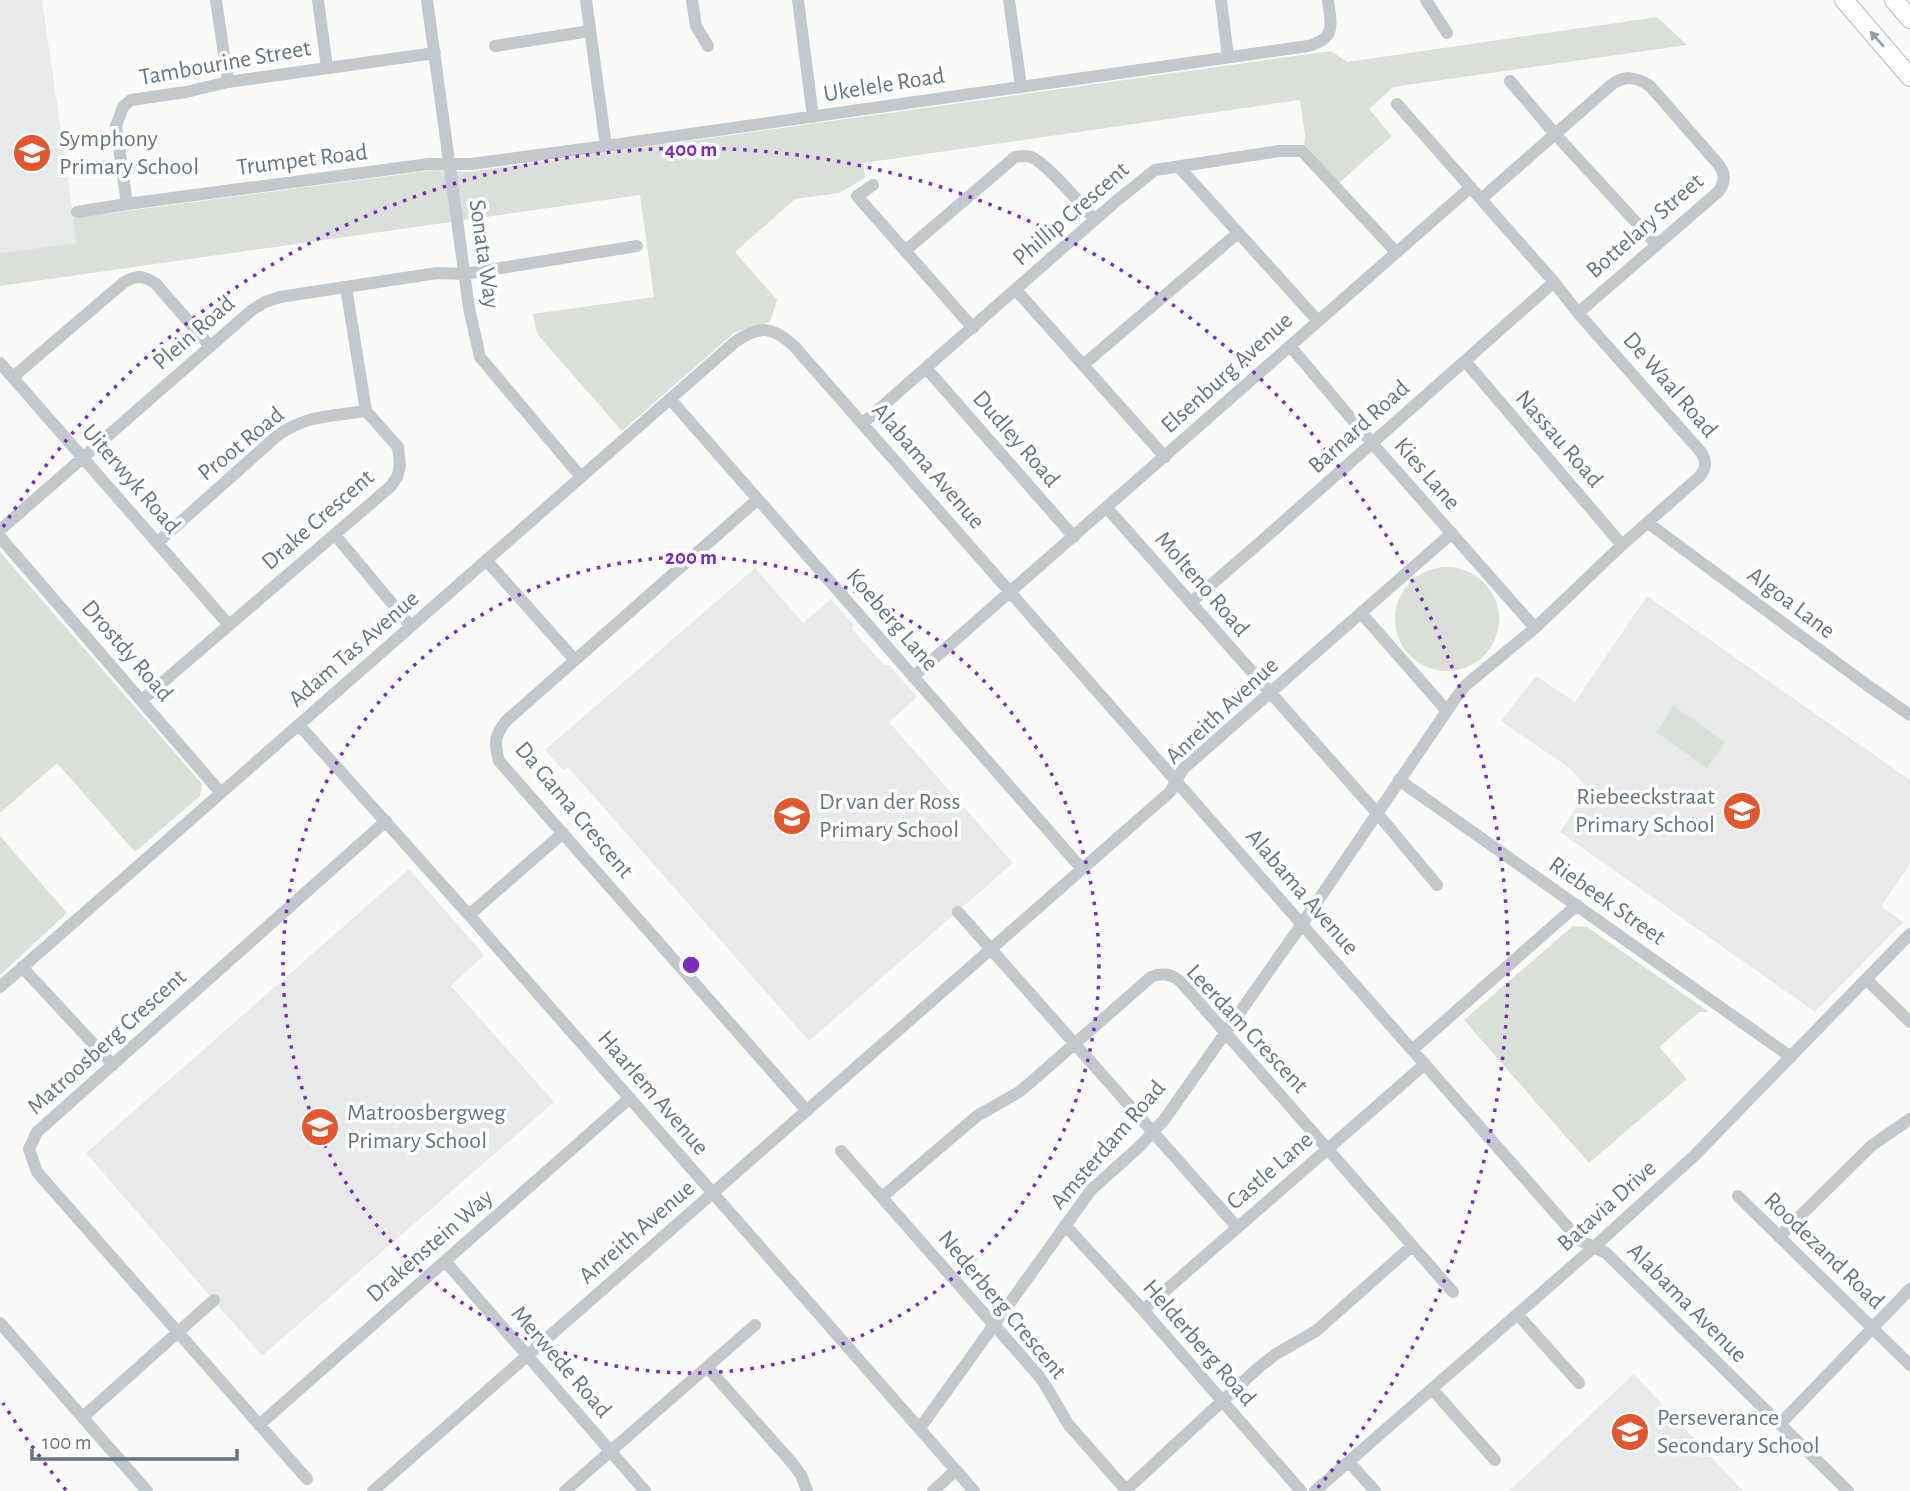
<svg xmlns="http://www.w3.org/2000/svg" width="1910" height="1491" font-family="'Alegreya Sans',sans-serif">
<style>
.built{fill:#e8e9e9}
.green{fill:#dadfd7}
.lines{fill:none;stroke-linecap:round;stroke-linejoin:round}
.secondary-casing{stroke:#b3babf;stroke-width:20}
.street{stroke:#c3c8cc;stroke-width:12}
.secondary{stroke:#fff;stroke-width:18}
.oneway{fill:#939fa8}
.ring{fill:none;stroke:#7b2cbf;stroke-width:3.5;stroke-dasharray:3.5 7}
.labels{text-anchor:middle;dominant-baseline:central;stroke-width:7;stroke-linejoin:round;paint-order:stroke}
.street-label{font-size:24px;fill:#657683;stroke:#fff}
.poi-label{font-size:24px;fill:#657683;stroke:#fff;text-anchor:start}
.centre{fill:#7b2cbf;stroke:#fff;stroke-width:3.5}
.ring-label{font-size:21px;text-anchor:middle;font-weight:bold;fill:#7b2cbf;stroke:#fff;stroke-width:7;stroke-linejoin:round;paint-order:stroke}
</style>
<rect width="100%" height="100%" fill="#fafaf8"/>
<path class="built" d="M0,0h42l35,243 -77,10z
M755,568l48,55 28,-24 22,25 -1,5 32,36h5l28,32 -28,25 124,141 -204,178 -241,-274 -5,3 -18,-20z
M1647,596l263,184v84l-29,42 22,16 -88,90 -255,-180 29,-43 -21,-22 -67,-46 35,-45 39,26z
M409,869l75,86 -33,31 103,116 -292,254 -176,-203z
M1634,1374l109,117h-234z"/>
<path class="green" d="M1657,17l30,28 -294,42 -24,22 23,27 -53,47 -35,-39 1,-9 -5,-35 -437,63 2,15 -26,15 -44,6 -60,53 42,48 -7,22 -35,10 -113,99 -85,-97 -4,-20 121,-17 -14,-102 -640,91v-33l76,-10 -3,-25 362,-48 33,2 863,-121 16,11z
M0,552l202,232 -2,12 -65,56 -78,-89 -57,50z
M1395 619a52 52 0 1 1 104 0a52 52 0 1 1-104 0Z
M1674,706l51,36 -18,26 -51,-36z
M0,836l67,77 -67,62z
M1573,926l14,1 122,85h-10l-40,35 28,32 -98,84 -125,-143z"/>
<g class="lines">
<defs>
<path id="secondary" d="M1844,0l66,77
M1894,0l16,19"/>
</defs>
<use href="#secondary" class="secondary-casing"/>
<path class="street" d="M216,0l12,82
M318,0l9,67
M427,0l42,308 11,49 101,120
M586,0l20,146
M692,0l4,26 12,20
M798,0l15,117
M1009,0l12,86
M1221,0l7,57
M1426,0l21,33
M495,46l95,-15
M1510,81l45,53 101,110
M1179,167l139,154
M873,185l-16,11 116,132
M1481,199l129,-113c14,-11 25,-10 40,0l69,79c7,9 6,18 -1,27l-140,121
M127,204l-11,-78 7,-19 8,-7 55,-8 42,-10 207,-29
M77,212l50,-8 302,-40h42l135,-18 702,-100c29,-8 23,-21 20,-46
M905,251l110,-94c6,-1 11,-2 16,0 16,6 51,49 64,63
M1016,290l149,167
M1290,346l82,97 163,185
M1465,361l157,184
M0,363l229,262
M1083,365l155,-132
M926,368l148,169
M13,377l110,-94c13,-8 21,-8 33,1l54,62
M670,399l412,470
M863,423l252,-221 40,-32 124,-19h23l94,101
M757,500l-250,220c-13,16 -13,22 -8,41l308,350
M1107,508l270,305 60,72
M1648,523l219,162 43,30
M0,530l252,-220 13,-8 15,-5 157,-24 27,1 173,-28
M335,535l76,91
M0,537l221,256
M158,542l120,-107c29,-20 54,-19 88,-24
M486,560l88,99
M1191,602l66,-57 297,-263
M1361,613l86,98
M913,677l558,-490
M142,700l249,-214 6,-9 3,-11 -2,-19 -32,-36 -20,-124
M299,725l170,190 505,576
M1399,780l392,277
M958,912l279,315
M469,915l94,-82
M22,967l91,98
M1866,979l44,43
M0,987l735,-645c25,-17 37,-16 59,4l785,894 27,13 242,238
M1412,1050l165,-145
M841,1151l198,225 8,12 21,36 58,66
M1738,1196l172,169
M882,1197l95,-81 42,-24 12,-10 120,-105c11,-5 21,-3 30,5l272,310
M1065,1225l78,85 158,181
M1779,1237l92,-91 39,-27
M445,1261l200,230
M1143,1310l282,-246
M1517,1314l62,69
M0,1323l147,168
M707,1367l86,97 8,11 6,16
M1432,1389l63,71
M83,1417l131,-117
M1780,1424l130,-135
M259,1425l371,-327
M920,1428l171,-238 49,-44 24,-26 138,-196 155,-228 10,-12 68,-56 87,-83 77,-68c8,-9 8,-17 1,-26l-122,-138 -24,-31 -157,-178
M1349,1462l26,29
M307,1479l-270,-307 -8,-23 8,-17 349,-311
M373,1491l797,-699 13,-23 269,-236
M565,1491l190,-166
M933,1491l23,-21
M1125,1491l133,-123 18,-14 40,-23 96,-85
M1315,1491l279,-244 100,-91 216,-222"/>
<use href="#secondary" class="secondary"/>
</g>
<defs><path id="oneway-solid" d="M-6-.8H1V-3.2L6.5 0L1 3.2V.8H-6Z" transform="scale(1.75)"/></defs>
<use class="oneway" href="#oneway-solid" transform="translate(1877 39) rotate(-131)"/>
<g class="ring">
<circle cx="691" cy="965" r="408"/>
<path d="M66 1490A816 816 0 0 1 3 1403M3 527A816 816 0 1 1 1316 1490"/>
</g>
<defs>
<symbol id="school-disc" viewBox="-11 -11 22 22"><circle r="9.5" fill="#e4572e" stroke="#fff"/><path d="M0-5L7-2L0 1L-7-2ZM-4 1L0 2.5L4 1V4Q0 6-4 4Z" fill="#fff"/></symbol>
</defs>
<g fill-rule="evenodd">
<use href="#school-disc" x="10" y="131" width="44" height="44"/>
<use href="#school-disc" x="1720" y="789" width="44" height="44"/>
<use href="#school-disc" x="770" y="794" width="44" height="44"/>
<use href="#school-disc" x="298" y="1105" width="44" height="44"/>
<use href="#school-disc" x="1608" y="1410" width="44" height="44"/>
</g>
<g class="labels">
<g class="street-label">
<text transform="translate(225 63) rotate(-10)">Tambourine Street</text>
<text transform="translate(884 85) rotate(-9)">Ukelele Road</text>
<text transform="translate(302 160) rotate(-7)">Trumpet Road</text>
<text transform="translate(1071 214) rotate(-41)">Phillip Crescent</text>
<text transform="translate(1645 226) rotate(-41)">Bottelary Street</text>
<text transform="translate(484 254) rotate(82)">Sonata Way</text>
<text transform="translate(194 333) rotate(-41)">Plein Road</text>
<text transform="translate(1227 373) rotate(-42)">Elsenburg Avenue</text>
<text transform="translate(1670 385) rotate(49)">De Waal Road</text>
<text transform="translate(1359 427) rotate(-42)">Barnard Road</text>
<text transform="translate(1016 439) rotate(49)">Dudley Road</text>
<text transform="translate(1559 439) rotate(49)">Nassau Road</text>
<text transform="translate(241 444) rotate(-39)">Proot Road</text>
<text transform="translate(928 466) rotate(49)">Alabama Avenue</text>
<text transform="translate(1427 474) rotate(49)">Kies Lane</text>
<text transform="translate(131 479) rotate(49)">Uiterwyk Road</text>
<text transform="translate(318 520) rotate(-41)">Drake Crescent</text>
<text transform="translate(1202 584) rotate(49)">Molteno Road</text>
<text transform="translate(1791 603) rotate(37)">Algoa Lane</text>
<text transform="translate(892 620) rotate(49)">Koeberg Lane</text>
<text transform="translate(354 649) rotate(-41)">Adam Tas Avenue</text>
<text transform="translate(127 651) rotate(49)">Drostdy Road</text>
<text transform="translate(1222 711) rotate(-43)">Anreith Avenue</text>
<text transform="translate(574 810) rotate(50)">Da Gama Crescent</text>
<text transform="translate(1302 892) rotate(49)">Alabama Avenue</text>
<text transform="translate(1607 901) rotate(35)">Riebeek Street</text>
<text transform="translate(1247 1029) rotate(47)">Leerdam Crescent</text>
<text transform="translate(107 1042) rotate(-42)">Matroosberg Crescent</text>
<text transform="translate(653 1093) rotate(49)">Haarlem Avenue</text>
<text transform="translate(1108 1145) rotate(-49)">Amsterdam Road</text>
<text transform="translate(1270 1171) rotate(-41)">Castle Lane</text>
<text transform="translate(1607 1206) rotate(-42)">Batavia Drive</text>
<text transform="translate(637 1232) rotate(-41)">Anreith Avenue</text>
<text transform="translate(430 1246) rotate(-41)">Drakenstein Way</text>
<text transform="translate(1824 1251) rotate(44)">Roodezand Road</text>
<text transform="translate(1687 1303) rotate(45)">Alabama Avenue</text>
<text transform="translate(1002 1305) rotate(50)">Nederberg Crescent</text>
<text transform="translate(1199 1343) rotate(49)">Helderberg Road</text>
<text transform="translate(561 1362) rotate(49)">Merwede Road</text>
</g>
<g class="poi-label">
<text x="59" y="139">Symphony<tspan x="59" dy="28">Primary School</tspan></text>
<text x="1715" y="797" text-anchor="end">Riebeeckstraat<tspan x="1715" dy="28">Primary School</tspan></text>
<text x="819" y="802">Dr van der Ross<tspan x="819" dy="28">Primary School</tspan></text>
<text x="347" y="1113">Matroosbergweg<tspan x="347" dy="28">Primary School</tspan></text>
<text x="1657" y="1418">Perseverance<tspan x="1657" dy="28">Secondary School</tspan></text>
</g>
</g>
<circle cx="691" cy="965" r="10" class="centre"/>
<g class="ring-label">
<text x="691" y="156">400 m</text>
<text x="691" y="564">200 m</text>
</g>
<path d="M32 1449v10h205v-10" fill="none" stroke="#657683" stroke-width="3.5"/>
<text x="42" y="1449" font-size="21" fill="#657683" stroke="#ffffff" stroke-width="5" paint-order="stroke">100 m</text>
</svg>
